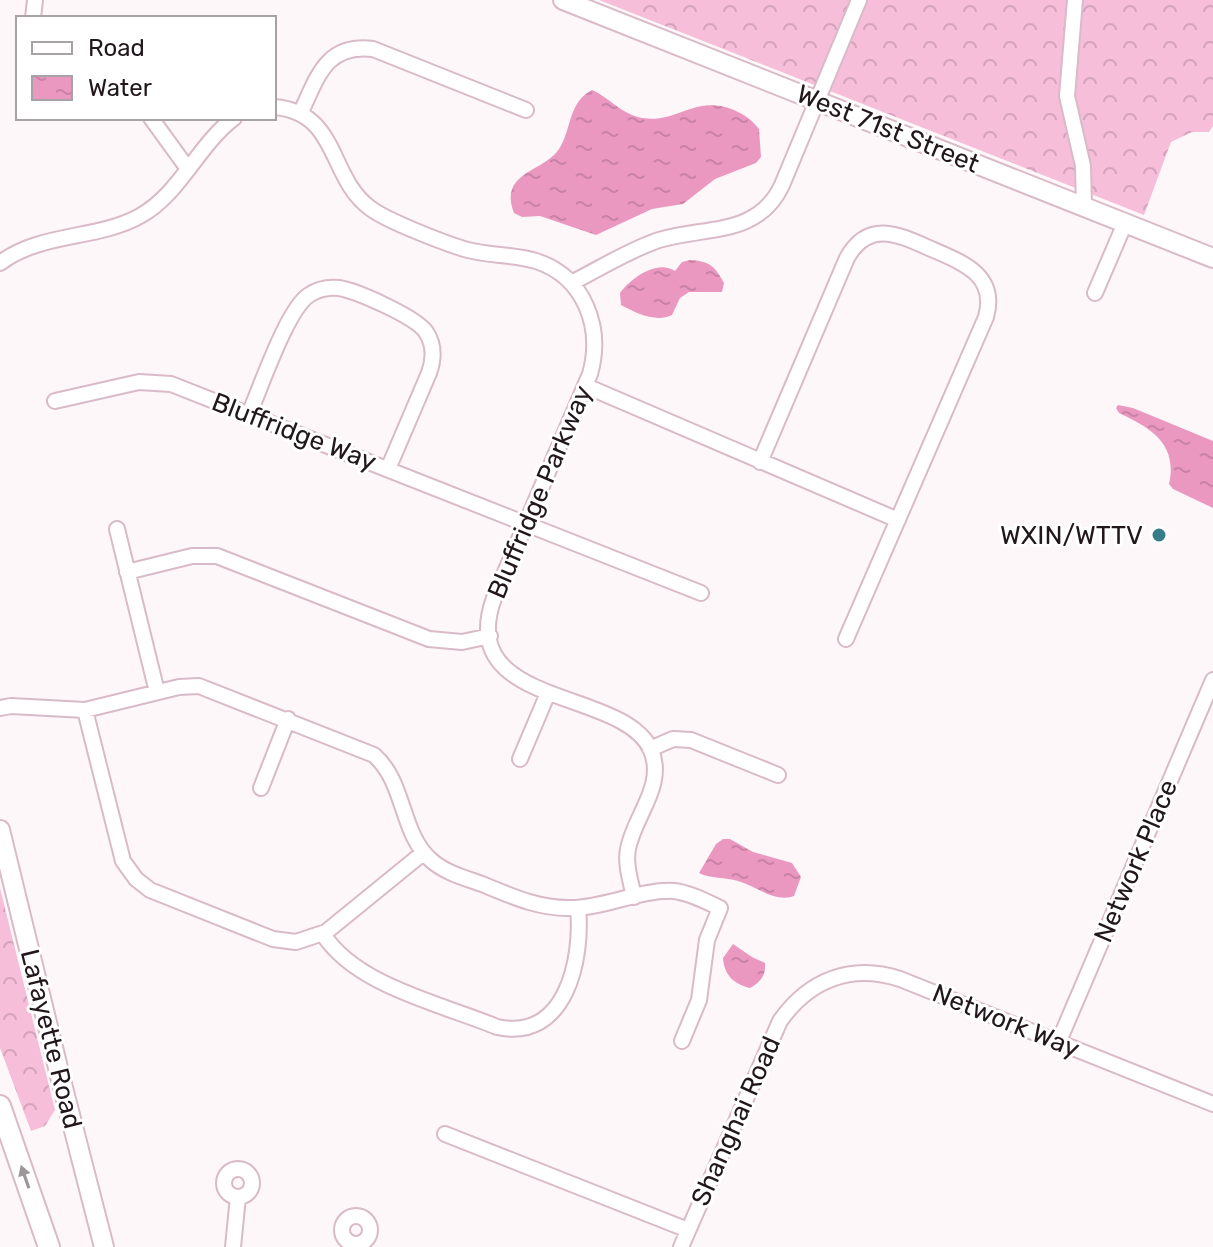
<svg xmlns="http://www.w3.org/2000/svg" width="1213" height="1247" font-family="Rubik,sans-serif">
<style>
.forest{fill:url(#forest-crowns)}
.water{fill:url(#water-ripples)}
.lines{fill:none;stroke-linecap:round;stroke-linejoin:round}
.minor-casing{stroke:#d9bac8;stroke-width:18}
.major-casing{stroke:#d9bac8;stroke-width:22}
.highway-casing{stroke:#d9bac8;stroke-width:24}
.minor{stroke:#fff;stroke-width:14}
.major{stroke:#fff;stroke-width:18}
.highway{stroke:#fff;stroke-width:20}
.oneway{fill:#9c9799}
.poi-dot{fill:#377d89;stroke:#fff;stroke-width:3}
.labels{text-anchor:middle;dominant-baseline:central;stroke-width:6;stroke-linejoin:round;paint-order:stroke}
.street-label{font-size:26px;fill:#22171c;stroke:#fff}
.poi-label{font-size:26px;fill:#22171c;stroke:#fff;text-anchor:end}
</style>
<defs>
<pattern id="forest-crowns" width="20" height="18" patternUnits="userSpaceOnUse" patternTransform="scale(2)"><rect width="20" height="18" fill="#f6bed8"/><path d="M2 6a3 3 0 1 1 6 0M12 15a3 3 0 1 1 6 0" fill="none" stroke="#d3a3b9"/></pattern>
<pattern id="water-ripples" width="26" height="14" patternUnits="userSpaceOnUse" patternTransform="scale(2)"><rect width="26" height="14" fill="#eb98c1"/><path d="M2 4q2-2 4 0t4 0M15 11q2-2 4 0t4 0" fill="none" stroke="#c982a5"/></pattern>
</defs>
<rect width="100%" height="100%" fill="#fef7fa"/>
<path class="forest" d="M599,0h614v126l-4,6h-17l-21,10 -27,73z
M0,888l55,222 -10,16 -14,5 -31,-83z"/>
<path class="water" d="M592,90c18,8 29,24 50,28 35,6 53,-24 92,-8 11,5 18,10 25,19l2,28 -5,6 -41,16 -32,25 -31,5 -56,26 -56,-19 -18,1 -8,-4c-16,-41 30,-41 45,-64 13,-20 9,-47 33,-59z
M690,260c19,1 25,6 34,23l-2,9h-33l-9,6 -8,17c-16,8 -36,-2 -51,-10l-1,-12c11,-15 37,-34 55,-22l7,-9z
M1118,405l15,3 80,33v67l-40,-19 -4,-5c9,-40 -18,-56 -50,-71l-3,-5z
M723,839h7l23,13 39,11 9,14 -7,19c-19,7 -38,-10 -56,-15 -13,-4 -27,-2 -39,-8l17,-29z
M733,944l19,13 13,6c1,12 -4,19 -15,25 -16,-4 -26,-13 -27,-30z"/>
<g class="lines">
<defs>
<path id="minor" d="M1075,0l-8,96 16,70 1,41
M33,18l2,-18
M274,107c65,5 54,70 96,101 17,13 72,34 94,41 23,7 49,5 72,12 49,16 67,67 54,113l-96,224c-40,111 129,89 157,152 15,36 -17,66 -23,99 -3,16 3,33 6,48
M300,114c17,-35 25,-71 73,-65l153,61
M151,118l37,51
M0,263c41,-31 97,-23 140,-47 40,-22 58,-71 94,-98
M571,283c28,-14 58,-33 88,-43 46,-14 99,-3 123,-55l77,-185
M1095,293l30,-70
M586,386l312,134
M55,401l84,-19 32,2 530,209
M249,414c12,-27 38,-105 60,-119 9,-6 20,-8 30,-7 18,3 77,29 87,44 8,12 8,27 3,41l-41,96
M760,462l87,-204c21,-38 51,-24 82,-10 32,14 69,26 57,69l-140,322
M117,529l40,163
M127,572l65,-16h25l212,83 33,3 28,-6
M0,708l11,-2 74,4 94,-23 20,-1 175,69c32,28 26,79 58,106 14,12 33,17 50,23 29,12 57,25 89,24 34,0 69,-19 103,-17 16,2 31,10 46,17l-13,32 -8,60 -17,41
M85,710l38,151 13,18 14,11 123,49 23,3 30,-10 97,-79
M650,749l23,-10 18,1 87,35
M520,759l28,-66
M261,788l27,-69
M323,934c33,52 119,70 174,93 69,15 86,-68 81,-119
M1059,1041l154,-361
M445,1134l243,96
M224 1183a14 14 0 1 1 28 0a14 14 0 1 1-28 0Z
M342 1230a14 14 0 1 1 28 0a14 14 0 1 1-28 0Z
M233,1247l5,-50
M681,1247l99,-226c29,-41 71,-58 120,-42l313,125"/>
<path id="major" d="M563,0l650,258
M0,830l60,246 44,171"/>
<path id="highway" d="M0,1106l49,141"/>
</defs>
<use href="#minor" class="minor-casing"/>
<use href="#major" class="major-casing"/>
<use href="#highway" class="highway-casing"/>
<use href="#minor" class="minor"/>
<use href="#major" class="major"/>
<use href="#highway" class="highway"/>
</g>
<defs><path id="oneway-solid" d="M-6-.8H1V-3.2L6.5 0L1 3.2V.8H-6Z" transform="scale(2)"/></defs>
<use class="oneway" href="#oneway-solid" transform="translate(25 1177) rotate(-109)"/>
<circle class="poi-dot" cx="1159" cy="535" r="8"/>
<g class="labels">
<g class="street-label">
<text transform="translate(888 129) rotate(22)">West 71st Street</text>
<text transform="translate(294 432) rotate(21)">Bluffridge Way</text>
<text transform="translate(540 492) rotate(-67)">Bluffridge Parkway</text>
<text transform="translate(1136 861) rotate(-67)">Network Place</text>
<text transform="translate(1006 1021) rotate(22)">Network Way</text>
<text transform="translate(51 1039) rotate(76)">Lafayette Road</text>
<text transform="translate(736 1121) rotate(-66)">Shanghai Road</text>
</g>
<g class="poi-label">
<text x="1143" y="535">WXIN/WTTV</text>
</g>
</g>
<rect x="16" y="16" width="260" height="104" fill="#ffffff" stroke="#a7a2a4" stroke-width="2"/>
<rect x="32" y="42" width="40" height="12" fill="#ffffff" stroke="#a7a2a4" stroke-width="2"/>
<text x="88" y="56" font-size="24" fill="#22171c">Road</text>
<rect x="32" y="76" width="40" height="24" fill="url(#water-ripples)" stroke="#a7a2a4" stroke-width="2"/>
<text x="88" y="96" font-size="24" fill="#22171c">Water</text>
</svg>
